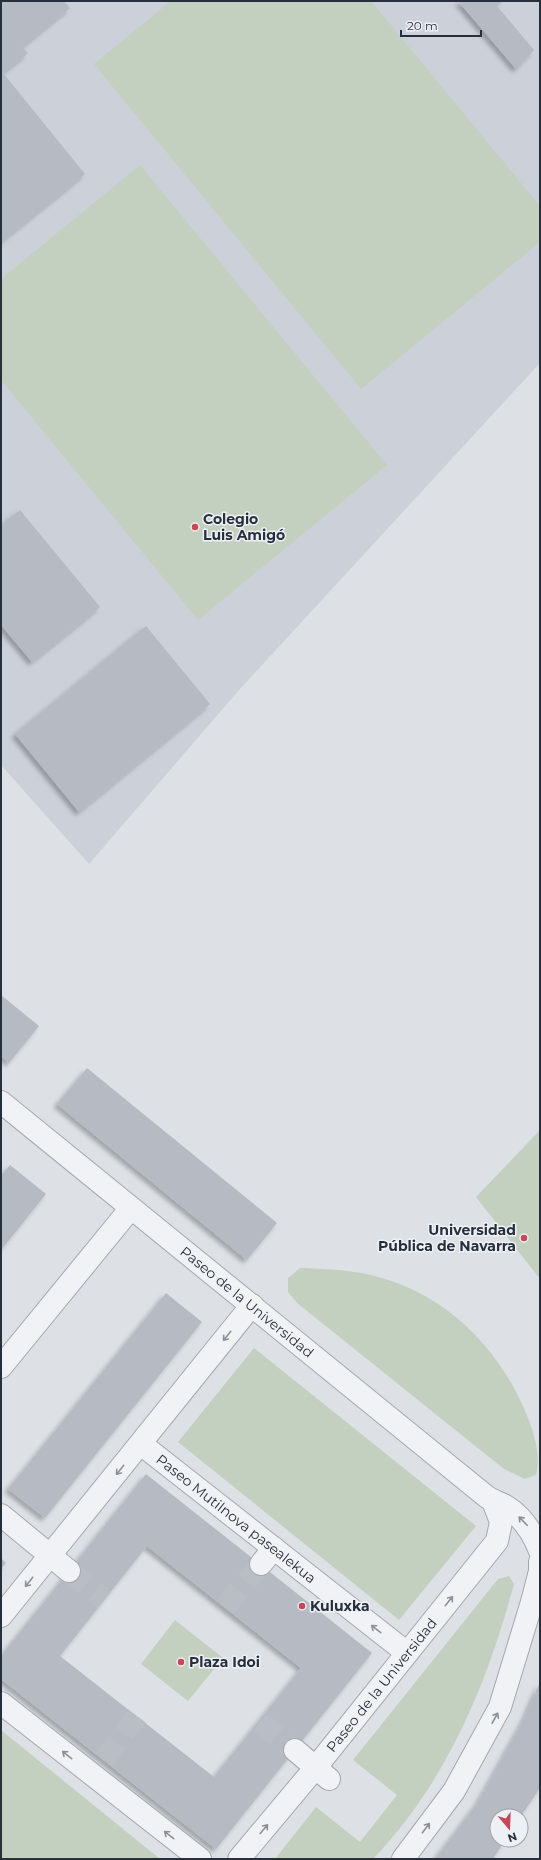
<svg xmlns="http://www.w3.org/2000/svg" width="541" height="1860" font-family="Montserrat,sans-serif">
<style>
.built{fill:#ccd0d8}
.green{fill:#c3d0bf}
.building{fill:#b5bac3;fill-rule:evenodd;filter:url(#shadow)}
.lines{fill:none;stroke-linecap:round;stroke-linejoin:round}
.minor-tunnel{stroke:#b9bdc4;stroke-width:22;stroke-dasharray:22 11;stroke-linecap:butt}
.minor-casing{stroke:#a3a8b0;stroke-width:24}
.minor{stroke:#f0f2f5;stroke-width:22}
.oneway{stroke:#8c9098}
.poi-dot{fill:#c74757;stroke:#edf0f4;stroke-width:1.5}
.labels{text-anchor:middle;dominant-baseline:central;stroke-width:3;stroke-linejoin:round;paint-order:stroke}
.poi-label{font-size:14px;font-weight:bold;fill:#282f3c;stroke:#edf0f4;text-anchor:start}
.street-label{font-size:14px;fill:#282f3c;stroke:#edf0f4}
</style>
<defs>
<filter id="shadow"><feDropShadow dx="-3.5" dy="3.5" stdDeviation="2" flood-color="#0004"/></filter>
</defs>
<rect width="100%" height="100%" fill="#dde1e6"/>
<path class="built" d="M1,1h539v362l-301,327 -150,174 -88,-99z"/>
<path class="green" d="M171,1h200l169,205v36l-179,147 -267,-325z
M140,165l247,300 -189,155 -197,-240v-101z
M540,1130v149l-64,-82z
M300,1268c27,1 56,2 82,10 69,20 120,74 146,140 7,19 13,38 8,57l-11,4 -21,-10 -207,-166 -9,-11v-14z
M254,1348l222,178 -77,94 -221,-178z
M509,1576l5,8c-27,101 -68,199 -141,275h-98l41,-52 44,35 37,-47 -44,-35 145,-181z
M175,1620l48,38 -35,43 -47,-37z
M1,1730l159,129h-159z"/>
<path class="building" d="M1,1h63l6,7 -48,39 6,6 -25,20 82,101 -84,68z
M458,1h45l-6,5 37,44 -18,19z
M20,510l80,97 -68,55 -31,-37v-100z
M146,626l64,78 -131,108 -64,-78z
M1,995l38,31 -30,37 -8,-7z
M87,1068l190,155 -30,37 -190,-156z
M10,1165l36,29 -45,56v-74z
M166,1293l36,29 -157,196 -37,-29z
M146,1474l226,179 -156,196 -215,-170v-23zM147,1546l154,122 -87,109 -154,-121z
M1,1558l5,5 -5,6z
M540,1682v106l-19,28h-24v24h8l-12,19h-58l43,-57 46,-83z"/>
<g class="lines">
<path class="minor-tunnel" d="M69,1571l35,29
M225,1607l36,-43
M260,1722l35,28
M104,1760l33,-44"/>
<defs>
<g id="minor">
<path id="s1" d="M1,1102l486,395c6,4 14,6 20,10 17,11 26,26 33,44"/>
<path d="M1,1367l130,-159"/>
<path id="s2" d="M141,1444l266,209"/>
<path d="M1,1515l68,56"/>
<path d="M261,1564l13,-16"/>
<path d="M1,1616l251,-311"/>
<path d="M1,1703l199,156"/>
<path d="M295,1750l34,29"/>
<path id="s3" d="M239,1859l77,-92 181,-226 4,-19 -8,-21"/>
<path d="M403,1859l51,-68 46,-84 32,-105 8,-31v-9"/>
</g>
</defs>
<use href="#minor" class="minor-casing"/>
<use href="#minor" class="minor"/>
</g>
<defs><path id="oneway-shaft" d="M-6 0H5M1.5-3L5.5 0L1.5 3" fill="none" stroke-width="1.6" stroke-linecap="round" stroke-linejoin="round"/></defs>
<g class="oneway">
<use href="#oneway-shaft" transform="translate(227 1336) rotate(129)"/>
<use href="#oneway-shaft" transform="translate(120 1470) rotate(129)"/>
<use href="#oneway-shaft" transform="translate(523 1521) rotate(-134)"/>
<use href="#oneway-shaft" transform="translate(29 1582) rotate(129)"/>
<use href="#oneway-shaft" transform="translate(449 1601) rotate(-51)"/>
<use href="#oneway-shaft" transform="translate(376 1629) rotate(-142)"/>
<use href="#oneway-shaft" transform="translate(495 1718) rotate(-61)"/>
<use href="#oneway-shaft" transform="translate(67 1755) rotate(-142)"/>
<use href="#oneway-shaft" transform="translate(426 1828) rotate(-53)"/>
<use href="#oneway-shaft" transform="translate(264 1829) rotate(-50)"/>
<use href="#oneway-shaft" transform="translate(169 1835) rotate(-142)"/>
</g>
<g class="poi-dot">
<circle cx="195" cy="527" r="4"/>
<circle cx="524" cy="1238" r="4"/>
<circle cx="302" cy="1606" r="4"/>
<circle cx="181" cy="1662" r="4"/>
</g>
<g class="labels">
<g class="poi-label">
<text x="203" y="519">Colegio<tspan x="203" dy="16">Luis Amigó</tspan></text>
<text x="516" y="1230" text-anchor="end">Universidad<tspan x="516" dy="16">Pública de Navarra</tspan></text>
<text x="310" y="1606">Kuluxka</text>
<text x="189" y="1662">Plaza Idoi</text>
</g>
<g class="street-label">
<text stroke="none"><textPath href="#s1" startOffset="317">Paseo de la Universidad</textPath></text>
<text stroke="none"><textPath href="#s2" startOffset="121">Paseo Mutilnova pasealekua</textPath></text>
<text stroke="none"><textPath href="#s3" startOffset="225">Paseo de la Universidad</textPath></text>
</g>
</g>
<rect width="541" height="1860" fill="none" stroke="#282f3c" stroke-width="4"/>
<g transform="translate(509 1828) rotate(161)"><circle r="19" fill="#edf0f4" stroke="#9ea3aa"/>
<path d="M0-3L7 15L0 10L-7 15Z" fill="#c74757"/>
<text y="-6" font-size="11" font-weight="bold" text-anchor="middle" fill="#282f3c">N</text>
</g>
<path d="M401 30v6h80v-6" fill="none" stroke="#282f3c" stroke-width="2"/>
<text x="407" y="30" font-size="12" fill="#282f3c" stroke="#edf0f4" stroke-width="3" paint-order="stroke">20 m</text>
</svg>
